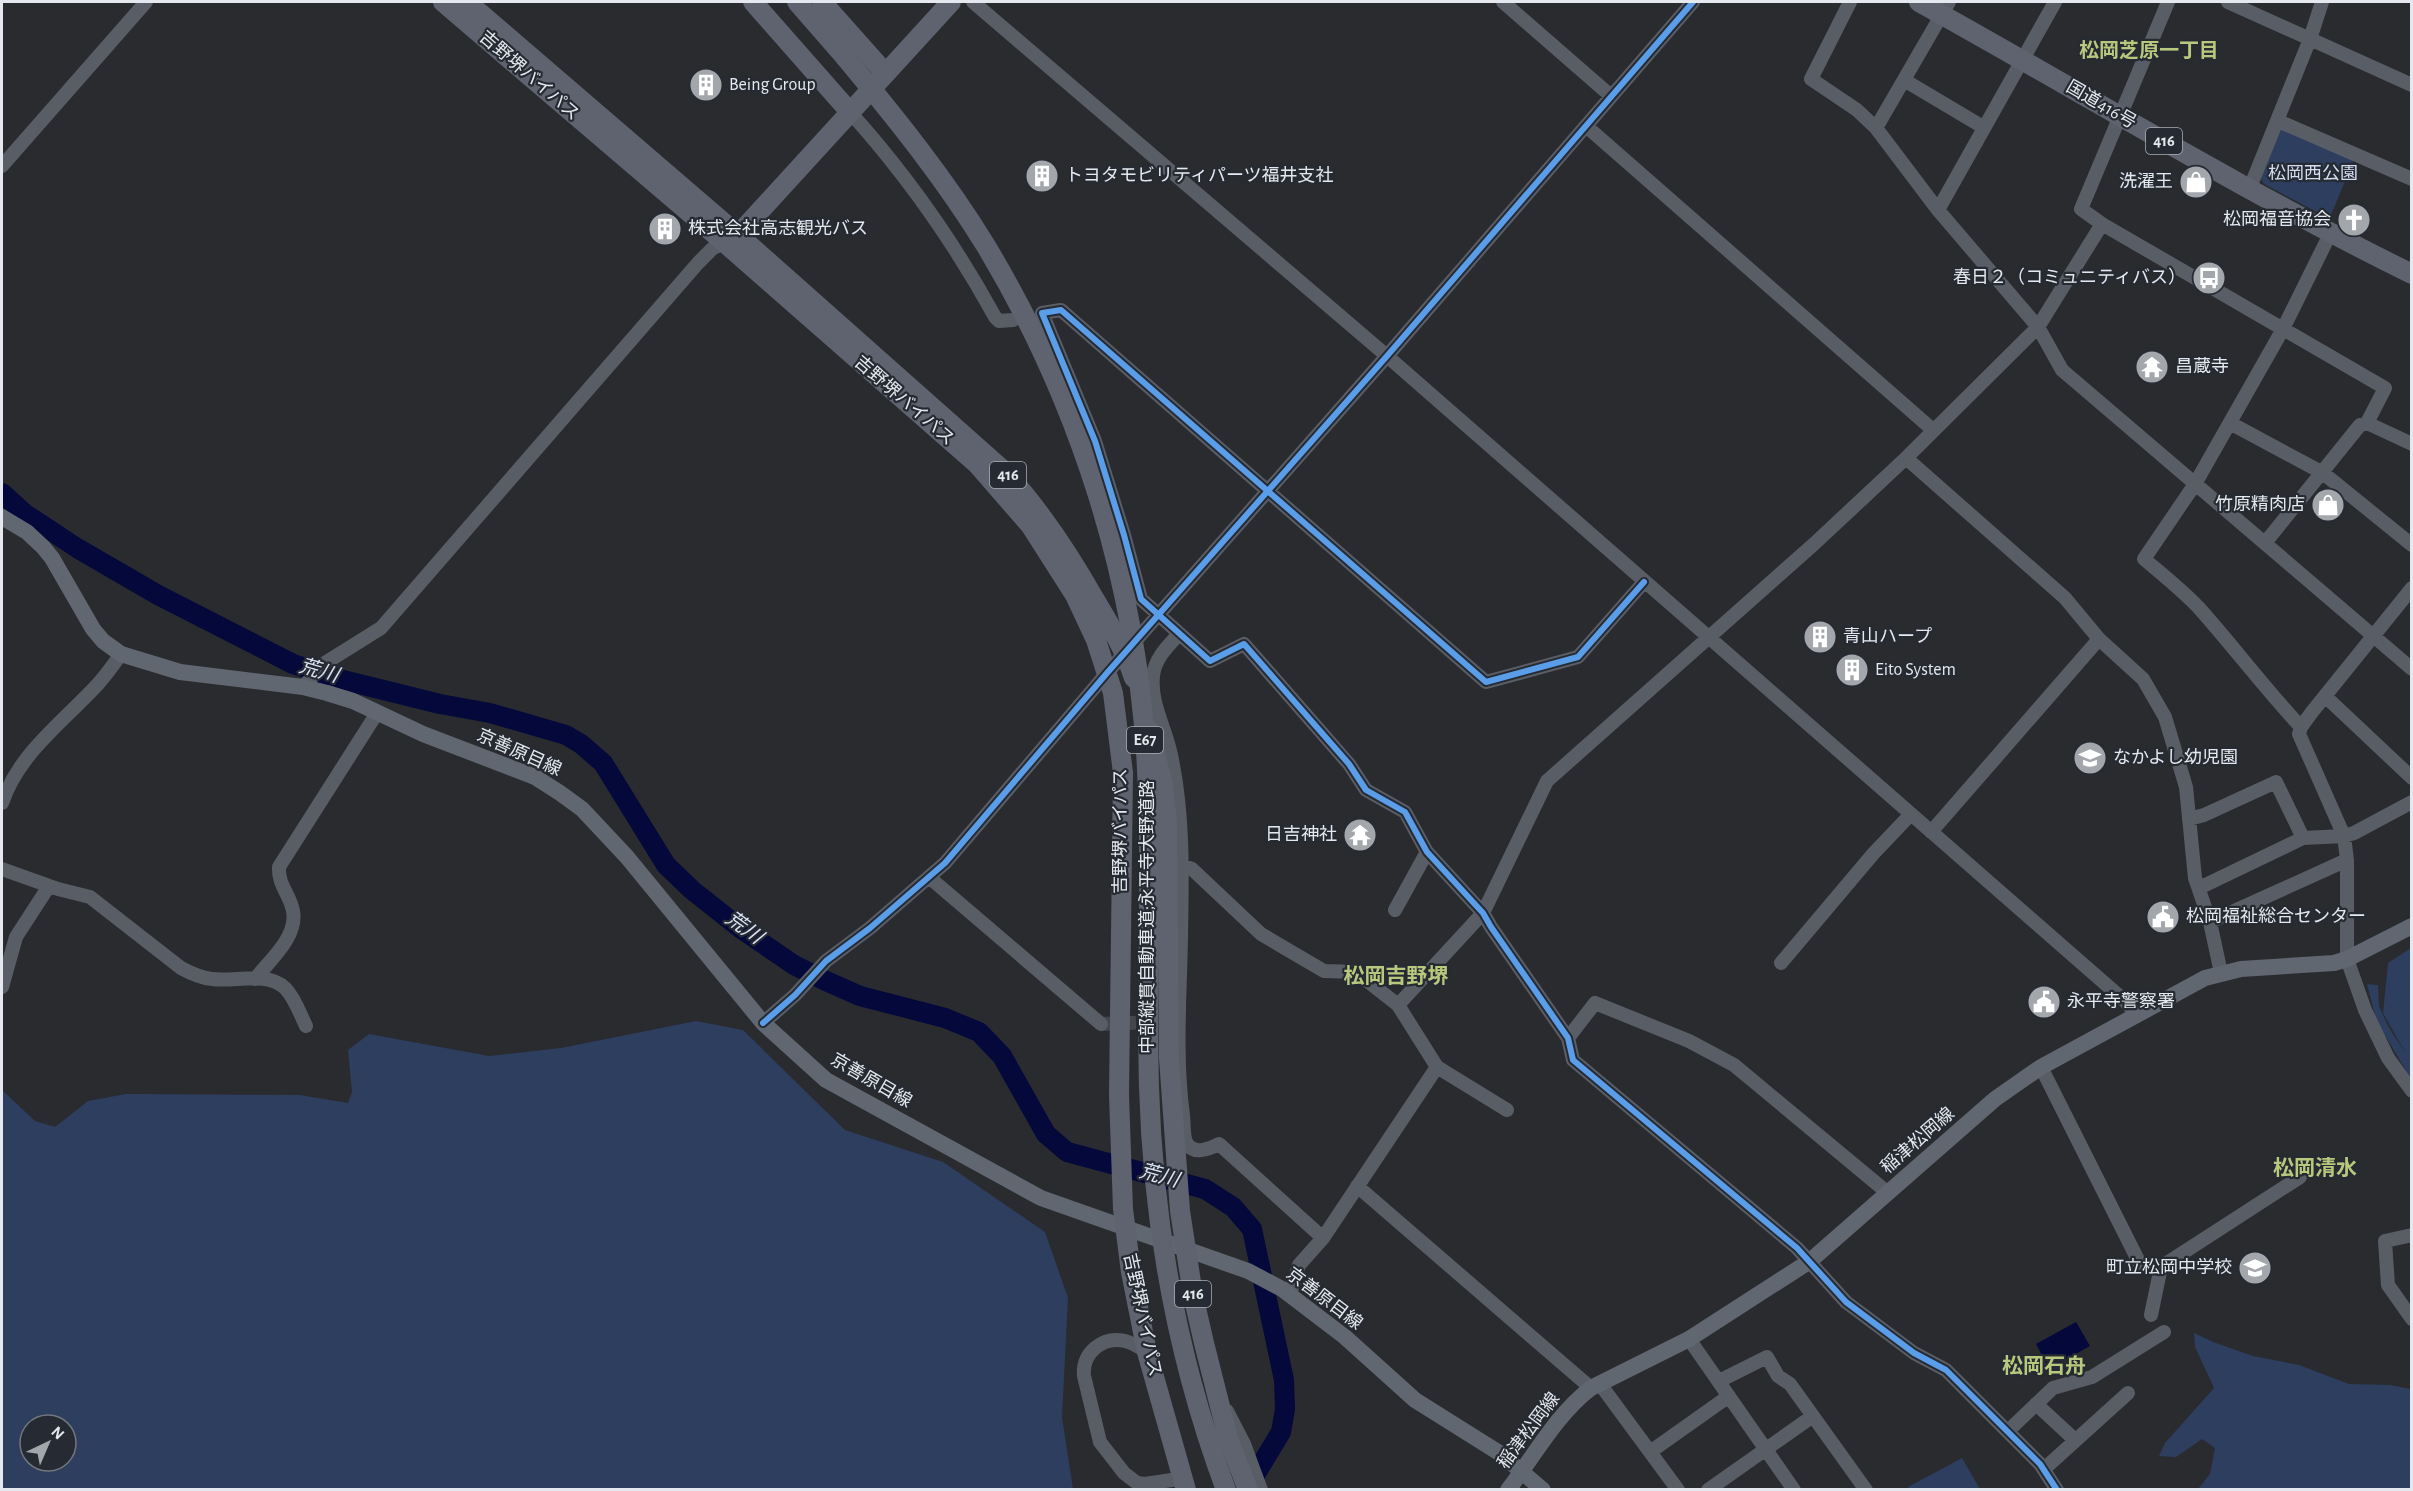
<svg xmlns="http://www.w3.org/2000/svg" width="2413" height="1491" font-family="'Alegreya Sans','Noto Sans JP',sans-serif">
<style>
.green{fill:#2d3e5f;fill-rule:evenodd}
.water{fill:#04083b}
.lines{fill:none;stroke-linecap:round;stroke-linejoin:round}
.river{stroke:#04083b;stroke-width:20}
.minor-tunnel{stroke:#45474c;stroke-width:14;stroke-dasharray:14 7;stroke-linecap:butt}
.minor{stroke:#595d66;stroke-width:14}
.major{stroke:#616771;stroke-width:16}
.highway{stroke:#5e636f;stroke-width:20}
.highway-bridge{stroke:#5e636f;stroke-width:20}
.cycleway-casing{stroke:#262a32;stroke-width:10}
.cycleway{stroke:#5a9eea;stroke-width:6}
.labels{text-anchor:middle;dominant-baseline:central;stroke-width:4.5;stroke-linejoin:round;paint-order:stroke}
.shield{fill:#262a32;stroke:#acafb6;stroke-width:1.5}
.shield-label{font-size:16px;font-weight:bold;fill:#e5e8ee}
.street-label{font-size:18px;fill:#e5e8ee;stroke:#262a32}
.poi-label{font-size:18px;fill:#e5e8ee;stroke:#262a32;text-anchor:start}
.park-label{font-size:18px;fill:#d4def0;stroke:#262a32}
.neighbourhood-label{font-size:20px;font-weight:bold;fill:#b9c87d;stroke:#262a32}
.water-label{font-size:20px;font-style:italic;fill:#dae4f6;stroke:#262a32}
.quarter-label{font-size:21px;font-weight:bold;fill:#b9c87d;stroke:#262a32}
</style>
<rect width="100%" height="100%" fill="#292b2f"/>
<path class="green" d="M2285,127l66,30 2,5 -22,53 -5,2 -62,-33 -4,-7 19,-47z
M2411,948v131l-35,-59 -9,-36 11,1 1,21 9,20 18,28 -23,-41 5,-50z
M696,1021l47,9 102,100 98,32 102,70 23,66 -6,119 11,72h-1071v-399l33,31 20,6 33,-26 38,-7 174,1 48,8 4,-11 -4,-42 21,-16 120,22 72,-8zM30,1425h36v36h-36z
M2194,1333l19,9 40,14 46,9 50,19 41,1 21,4v100h-213l12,-15 5,-26 -13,-9 -26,18 -17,-1 6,-13 49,-55 -19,-41z
M1962,1458l18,31 -71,1 -1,-3z"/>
<path class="water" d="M2076,1322l14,24 -41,23 -13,-25z"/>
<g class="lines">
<path class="river" d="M2,493l22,20 53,35 81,47 135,69 50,16 97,24 50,9 76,22 15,9 22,19 63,102 26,25 48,38 54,37 32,16 34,15 85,22 34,14 23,24 44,78 21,18 138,37 28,18 19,22 32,151 1,29 -4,23 -35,58"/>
<path class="minor-tunnel" d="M1101,1024l54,-2"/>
<path class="minor" d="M973,2l414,354 738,645 11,13
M1503,2l108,94
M1850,2l-39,77 46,31 19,18 62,82 100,117 24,43 350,299
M2168,2l-87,207 21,15 283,164 -18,35 -7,2 -95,118
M2228,2l184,83
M1904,80l79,47
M849,111c56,62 106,133 146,206l4,4 14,-1
M2278,121l134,58
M1586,126l347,304
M1876,128l73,-126
M2,166l144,-164
M2249,190l61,-151 12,-37
M1938,210l117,-208
M2230,423l93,50 89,72
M2367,423l45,21
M1906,458l159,140 34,41 44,40 22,38 21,70 9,91 15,44 11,51
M1644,582l-66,75 -92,25 -425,-372 -19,3 53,128 29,94 17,64 69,62 34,-17 105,120 17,26 39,22 22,40 56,61 8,14 77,111 5,22 224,188 49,54 68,51 32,17 94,94 17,26
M2412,588l-100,124 -11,15 -2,7 45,102 3,24v99l18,51 23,48 24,33
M1179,634c-11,12 -24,24 -26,42 -3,27 13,53 18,79 13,60 11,122 10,182 -1,59 -6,120 2,178 1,8 0,20 3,27 7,14 23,7 33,2l104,94
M303,687l22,-24 56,-35 317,-365 15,-15 12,-5
M2325,696l87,82
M2301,727c-36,-38 -67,-80 -102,-119 -17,-18 -36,-33 -55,-49l51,-75 88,-155 47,-95
M2,803c17,-50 61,-81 96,-119 8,-9 16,-20 23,-30
M2189,819l15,-4 72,-33 27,56
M1931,832l168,-193
M1182,865l10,4 69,65 63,37 32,1 42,33 39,62 70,43
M2,869l56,20 32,8 91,71c11,6 20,10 31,11 24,3 55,-8 73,9 10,10 15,26 21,38
M930,878l171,146
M2199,888l104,-50 41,-2 10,-3 58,-31
M1395,910l32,-58
M2210,922l137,-62
M1781,963l92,-109 38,-40
M255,979c14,-18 43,-42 38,-68 -3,-17 -15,-25 -14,-44l98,-154
M2,987l14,-50 33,-51
M1398,1005l85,-92 64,-132 267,-237 92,-86 132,-131 64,-103
M763,1023l32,-28 31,-34 44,-33 75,-65 162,-190 280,-317 306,-354
M1568,1038l27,-35 94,38 45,24 154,128
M2041,1067l99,197 21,3 139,-90
M1357,1186l234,202
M2412,1235l-27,6 3,44 24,34
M1290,1294l9,-29 24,-27 114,-171
M2151,1315l10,-48
M1689,1339l105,151
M1147,1352c-6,-4 -14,-9 -22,-11 -22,-5 -43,11 -41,35l16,66 24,31 13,10 8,1 33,-5
M1719,1381l48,-24 11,19 12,8 76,106
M1600,1384l78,106
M2036,1404l39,36
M1227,1411l17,33 17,46
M2008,1431l45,-43 39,-11 72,-45
M1650,1452l79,-56
M2044,1469l84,-76
M1708,1490l105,-74"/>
<path class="major" d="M2,517l25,15 16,15 9,11 41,71 10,12 18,13 59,18 123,15 24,6 26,8 70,33 112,43 25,16 22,16 45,48 136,166 63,57 215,118 207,73 34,18 63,48 70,63 86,54 42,36
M1508,1490c27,-35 48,-75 83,-102l98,-49 121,-78 185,-162 46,-32 164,-89 36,-9 93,-6 13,-4 65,-33"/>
<path class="highway" d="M443,2l282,241 252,221 54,62 44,69 21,45 17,53 10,80 -4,322 4,114 8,63 16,80 39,138
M467,2l271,233 267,237c36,39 64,82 90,128 15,25 30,50 39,78
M753,2l96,109
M797,2l48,55
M822,2l63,71
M1919,2c164,91 324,189 493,272
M729,241l9,-6 213,-233
M1149,730l14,55 4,36 2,237 11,153 13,84 11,48 24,95 20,52"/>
<path class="highway-bridge" d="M845,57c50,60 100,122 141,189 92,153 148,327 160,505 7,112 0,224 3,336 4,137 29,274 77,403"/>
<defs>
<path id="cycleway" d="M1644,582l-66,75 -92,25 -425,-372 -19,3 53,128 29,94 17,64 69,62 34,-17 105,120 17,26 39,22 22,40 56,61 8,14 77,111 5,22 224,188 49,54 68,51 32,17 94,94 17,26
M763,1023l32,-28 31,-34 44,-33 75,-65 162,-190 280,-317 306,-354"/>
</defs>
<use href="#cycleway" class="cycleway-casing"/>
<use href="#cycleway" class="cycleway"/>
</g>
<defs>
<symbol id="building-disc" viewBox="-11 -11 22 22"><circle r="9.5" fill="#a3a6ab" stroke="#262a32"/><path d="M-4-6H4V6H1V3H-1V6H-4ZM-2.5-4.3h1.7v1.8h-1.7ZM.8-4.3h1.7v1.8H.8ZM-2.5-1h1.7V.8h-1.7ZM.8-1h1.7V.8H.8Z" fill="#fff"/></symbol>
<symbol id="shop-disc" viewBox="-11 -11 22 22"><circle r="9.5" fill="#a3a6ab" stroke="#262a32"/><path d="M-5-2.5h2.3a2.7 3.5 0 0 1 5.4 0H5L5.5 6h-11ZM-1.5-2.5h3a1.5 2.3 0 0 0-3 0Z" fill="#fff"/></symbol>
<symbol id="church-disc" viewBox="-11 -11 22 22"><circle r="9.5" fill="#a3a6ab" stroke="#262a32"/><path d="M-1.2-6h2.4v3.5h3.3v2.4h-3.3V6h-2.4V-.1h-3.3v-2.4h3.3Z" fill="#fff"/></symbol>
<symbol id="bus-disc" viewBox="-11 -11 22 22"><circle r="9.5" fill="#a3a6ab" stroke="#262a32"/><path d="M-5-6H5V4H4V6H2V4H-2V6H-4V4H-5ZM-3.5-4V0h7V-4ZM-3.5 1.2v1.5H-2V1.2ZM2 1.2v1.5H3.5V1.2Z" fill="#fff"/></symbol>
<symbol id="temple-disc" viewBox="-11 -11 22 22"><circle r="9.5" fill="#a3a6ab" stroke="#262a32"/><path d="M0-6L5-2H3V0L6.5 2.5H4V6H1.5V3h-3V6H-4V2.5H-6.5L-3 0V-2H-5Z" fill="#fff"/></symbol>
<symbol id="school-disc" viewBox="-11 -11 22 22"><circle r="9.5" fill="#a3a6ab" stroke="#262a32"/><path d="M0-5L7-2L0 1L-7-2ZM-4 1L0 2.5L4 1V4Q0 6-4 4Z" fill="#fff"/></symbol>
<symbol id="civic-disc" viewBox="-11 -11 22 22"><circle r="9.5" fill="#a3a6ab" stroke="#262a32"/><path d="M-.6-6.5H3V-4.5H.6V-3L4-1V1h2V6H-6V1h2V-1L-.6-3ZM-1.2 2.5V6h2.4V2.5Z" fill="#fff"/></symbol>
</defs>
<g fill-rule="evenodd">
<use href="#building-disc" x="687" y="66" width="38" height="38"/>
<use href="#building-disc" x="1023" y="157" width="38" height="38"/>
<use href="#shop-disc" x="2177" y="163" width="38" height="38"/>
<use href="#church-disc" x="2335" y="201" width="38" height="38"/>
<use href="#building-disc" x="646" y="210" width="38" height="38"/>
<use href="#bus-disc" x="2190" y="259" width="38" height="38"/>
<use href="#temple-disc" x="2133" y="348" width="38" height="38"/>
<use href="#shop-disc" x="2309" y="486" width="38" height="38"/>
<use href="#building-disc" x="1801" y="618" width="38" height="38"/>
<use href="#building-disc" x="1833" y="651" width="38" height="38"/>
<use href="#school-disc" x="2071" y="739" width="38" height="38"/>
<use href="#temple-disc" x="1341" y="816" width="38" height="38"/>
<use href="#civic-disc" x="2144" y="898" width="38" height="38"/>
<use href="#civic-disc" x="2025" y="983" width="38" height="38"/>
<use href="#school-disc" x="2236" y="1249" width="38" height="38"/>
</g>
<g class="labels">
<g class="shield">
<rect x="2146" y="128" width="36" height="26" rx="4.5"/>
<rect x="990" y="462" width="36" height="26" rx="4.5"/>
<rect x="1127" y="727" width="36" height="26" rx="4.5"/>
<rect x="1175" y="1281" width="36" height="26" rx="4.5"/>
</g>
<g class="shield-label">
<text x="2164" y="141">416</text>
<text x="1008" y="475">416</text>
<text x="1145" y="740">E67</text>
<text x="1193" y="1294">416</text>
</g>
<g class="street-label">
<text transform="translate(529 76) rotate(41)">吉野堺バイパス</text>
<text transform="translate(2101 105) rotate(30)">国道416号</text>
<text transform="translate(904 401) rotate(41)">吉野堺バイパス</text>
<text transform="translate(519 753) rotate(24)">京善原目線</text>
<text transform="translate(1121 831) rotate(-90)">吉野堺バイパス</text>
<text transform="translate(1148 917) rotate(-90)">中部縦貫自動車道;永平寺大野道路</text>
<text transform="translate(871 1081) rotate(30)">京善原目線</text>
<text transform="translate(1918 1141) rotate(-41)">稲津松岡線</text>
<text transform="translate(1324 1299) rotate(37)">京善原目線</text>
<text transform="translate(1142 1315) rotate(78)">吉野堺バイパス</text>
<text transform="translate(1529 1431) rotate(-53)">稲津松岡線</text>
</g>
<g class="poi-label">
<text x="729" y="85">Being Group</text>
<text x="1065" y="176">トヨタモビリティパーツ福井支社</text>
<text x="2173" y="182" text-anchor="end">洗濯王</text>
<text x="2331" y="220" text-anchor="end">松岡福音協会</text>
<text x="688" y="229">株式会社高志観光バス</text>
<text x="2186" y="278" text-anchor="end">春日２（コミュニティバス）</text>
<text x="2175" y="367">昌蔵寺</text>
<text x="2305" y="505" text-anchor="end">竹原精肉店</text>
<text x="1843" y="637">青山ハープ</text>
<text x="1875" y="670">Eito System</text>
<text x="2113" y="758">なかよし幼児園</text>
<text x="1337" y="835" text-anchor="end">日吉神社</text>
<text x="2186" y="917">松岡福祉総合センター</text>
<text x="2067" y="1002">永平寺警察署</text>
<text x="2232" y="1268" text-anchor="end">町立松岡中学校</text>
</g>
<g class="park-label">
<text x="2313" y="174">松岡西公園</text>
</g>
<g class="neighbourhood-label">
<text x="2149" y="51">松岡芝原一丁目</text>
</g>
<g class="water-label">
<text transform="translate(319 671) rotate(16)">荒川</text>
<text transform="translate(744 928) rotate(36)">荒川</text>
<text transform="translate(1159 1176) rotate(15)">荒川</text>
</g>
<g class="quarter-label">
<text x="1396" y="976">松岡吉野堺</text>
<text x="2315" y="1168">松岡清水</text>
<text x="2044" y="1366">松岡石舟</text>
</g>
</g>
<rect width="2413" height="1491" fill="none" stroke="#e5e8ee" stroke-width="6"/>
<g transform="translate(48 1443) rotate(44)"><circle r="28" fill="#262a32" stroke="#72767d" stroke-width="1.5"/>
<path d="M0-4.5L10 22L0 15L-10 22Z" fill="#a3a6ab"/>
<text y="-9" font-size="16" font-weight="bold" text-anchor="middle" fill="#e5e8ee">N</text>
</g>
</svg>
